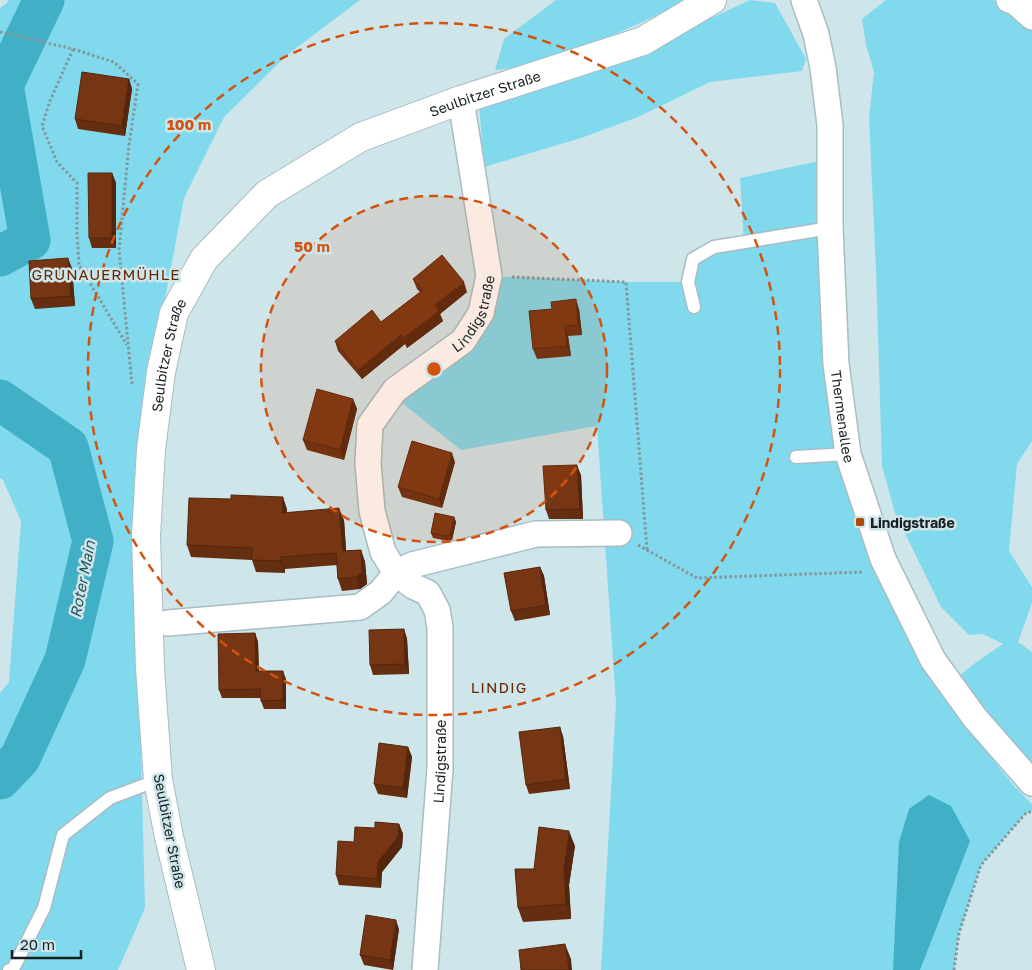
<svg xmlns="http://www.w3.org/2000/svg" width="1032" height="970" font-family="'Golos Text',sans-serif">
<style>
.green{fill:#80d9ed}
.water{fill:#41afc5}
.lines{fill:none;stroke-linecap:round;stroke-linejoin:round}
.river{stroke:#41afc5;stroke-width:41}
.service-casing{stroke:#a7bdc3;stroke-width:15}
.minor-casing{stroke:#a7bdc3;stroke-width:28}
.tertiary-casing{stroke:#a7bdc3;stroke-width:30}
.path{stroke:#85969a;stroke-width:3;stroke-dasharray:2.5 2.5;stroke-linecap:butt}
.service{stroke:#fff;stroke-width:12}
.minor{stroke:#fff;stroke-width:25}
.tertiary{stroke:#fff;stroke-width:28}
.wall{fill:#662e10}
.shaded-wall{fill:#53260d}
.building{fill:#773613;stroke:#53260d}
.ring{fill:none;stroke:#d3530e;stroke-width:2.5;stroke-dasharray:9 6}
.poi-dot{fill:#ac4a0c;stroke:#cee5ea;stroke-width:2}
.labels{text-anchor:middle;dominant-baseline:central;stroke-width:5;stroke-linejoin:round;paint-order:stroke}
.street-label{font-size:14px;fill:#182022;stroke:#cee5ea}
.poi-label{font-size:14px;font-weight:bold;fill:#182022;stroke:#cee5ea;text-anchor:start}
.neighbourhood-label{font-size:15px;letter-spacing:1px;fill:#662802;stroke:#cee5ea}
.water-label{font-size:15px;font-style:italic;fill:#26545e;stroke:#cee5ea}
.centre{fill:#d3530e;stroke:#cee5ea;stroke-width:2.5}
.ring-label{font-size:15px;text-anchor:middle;font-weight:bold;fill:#d3530e;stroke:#cee5ea;stroke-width:5;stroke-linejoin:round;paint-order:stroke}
</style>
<rect width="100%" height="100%" fill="#cee5ea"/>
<path class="green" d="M8,0h352l-73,55 -63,62 -40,81 -23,123 -27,160 11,427 -27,62h-118v-277l9,-11 12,-161 -18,-41 -3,-2v-470l7,-5z
M556,0h131l-5,3c-51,25 -104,50 -160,63 -9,2 -18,3 -27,4l9,-31z
M750,0l25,3 31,56 -4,12 -92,11 -72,35 -57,21 -97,29 -5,-63 131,-38z
M886,0h107l19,9 20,17v415l-15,23 -8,87 23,36v16l-14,39 14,10v118l-76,-92 22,-17 25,-17 -20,-10 -14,1 -28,-28 -46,-94 -13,-47 -6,-197 -7,-151 5,-46 -8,-27 -4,-26z
M819,161l9,214 87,276 33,53 66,82 18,18v7l-7,3 -44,51 -22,68 -5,37h-353l15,-267 -19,-277 -136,24 -69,-55 71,-54 26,-65 137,6h62l5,-23 51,-17 -4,-64z"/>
<path class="water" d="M929,795l22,11 19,35 -50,129h-27l6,-128 10,-33z"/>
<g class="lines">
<path class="river" d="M0,256l30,-16 -27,-155 41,-85
M0,400l68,47 25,94 -28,119 -45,98 -20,21"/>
<defs>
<path id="service" d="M694,307l-6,-25 5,-23 21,-12 116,-19
M796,457l52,-3
M9,970l4,-1 31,-61 19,-73 47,-37 48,-18"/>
<g id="minor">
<path id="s1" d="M804,0l12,34 7,34 7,57v103l6,136 12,90 35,105 50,101 42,58 57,65"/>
<path d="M1009,0l6,2 17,15"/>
<path d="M168,623l192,-16 21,-15 15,-19 16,-8 124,-31 83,-1"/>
<path id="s2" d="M425,970l15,-202v-141l-3,-17 -9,-17 -15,-7 -17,-13 -13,-21 -11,-41 -4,-48 2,-38 25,-35 68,-49 18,-28 8,-37 -28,-176"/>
</g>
<g id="tertiary">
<path id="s3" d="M201,970l-32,-133 -11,-57 -8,-112 -4,-132 5,-87 10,-77 13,-59 30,-54 63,-65 94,-57 100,-37 182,-59 69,-41"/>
</g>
</defs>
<use href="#service" class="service-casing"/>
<use href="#minor" class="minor-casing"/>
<use href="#tertiary" class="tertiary-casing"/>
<path class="path" d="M0,32l73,17 41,13 24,22 -9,61 -10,105 13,134
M73,49l-23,52 -8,25 15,36 20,21v50l2,32 48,80
M512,277l114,5 21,268
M638,545l59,33 166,-6
M954,970l5,-37 22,-68 44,-51 7,-3"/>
<use href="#service" class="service"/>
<use href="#minor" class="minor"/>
<use href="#tertiary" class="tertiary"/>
</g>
<path class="wall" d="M129,79l3,10 -7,47 -47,-7 -3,-10z
M112,173l4,10v65h-24l-3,-10z
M72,268l3,38 -40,3 -4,-10z
M413,279l54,13 -27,22 3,7 -36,27 -2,-4 -43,35 -24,-28 -3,-10 46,-19 39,-30 -3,-3z
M579,309l3,26 -14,1 3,20 -34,3 -4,-10z
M353,399l4,10 -13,51 -37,-10 -4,-10z
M455,462l-13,46 -40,-11 -4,-10z
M581,475l2,44h-34l-3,-9z
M287,509v3l57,8 2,31 15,-1 4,12 2,22 -7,5 -18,2 -4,-12 -1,-14 -52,4v4l-29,-1 -4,-12 -61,-3 -4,-12z
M454,517l2,5 -4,18 -4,1 -15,-3 -2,-5z
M540,567l4,9 6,39 -35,6 -4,-10z
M404,629l3,10 2,35 -36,1 -3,-10z
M255,633l3,9 1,29 27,8v30h-22l-3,-8v-3h-39l-3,-8z
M563,736l7,53 -41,5 -3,-9z
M408,747l4,10 -5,41 -29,-4 -4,-10z
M399,824l4,10 -1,13 -20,25 -1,16 -42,-3 -3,-10 18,-33 21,-14z
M575,846l-6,39 2,34 -48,3 -5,-14z
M399,929l-6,41 -29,-5 -4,-10z"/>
<path class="shaded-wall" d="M129,79l3,10 -7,47 -3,-10z
M112,173l4,10v65l-4,-10z
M68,258l4,10 3,38 -4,-10z
M464,282l3,10 -27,22 3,7 -36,27 -3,-10 31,-33z
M576,299l3,10 3,26 -4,-10z
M565,326l3,10 3,20 -4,-10z
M401,335l4,9 -43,35 -4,-9z
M353,399l4,10 -13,51 -4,-10z
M452,453l3,9 -13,46 -3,-9z
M577,465l4,10 2,44 -3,-10z
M283,497l4,12 -1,16 -4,-12z
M339,508l5,12 3,43 -4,-12z
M454,517l2,5 -4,18 -2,-5z
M361,550l4,12 2,22 -7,5 -4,-12z
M280,557l5,12v4l-5,-12z
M540,567l4,9 6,39 -4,-10z
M404,629l3,10 2,35 -4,-10z
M255,633l3,9 1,38 -3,-9z
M283,671l3,8v30l-3,-9z
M560,727l3,9 7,53 -4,-10z
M408,747l4,10 -5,41 -4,-10z
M399,824l4,10 -1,13 -20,25 -1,16 -4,-9 1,-17z
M569,831l6,15 -6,39 2,34 -5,-15 -2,-34z
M396,920l3,9 -6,41 -3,-10z
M565,944l6,15 1,11h-3z"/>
<path class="building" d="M82,72l47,7 -7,47 -47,-7z
M88,173h24v65h-23z
M442,255l22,27 -29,23 4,6 -35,27 -3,-3 -43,35 -23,-29 37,-31 9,12 42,-32 -10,-11z
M68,258l3,38 -40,3 -2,-38z
M576,299l2,26 -13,1 2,20 -34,3 -4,-38 23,-2 -1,-7z
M317,389l36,10 -13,51 -37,-10z
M412,441l40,12 -13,46 -41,-12z
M577,465l3,44 -34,1 -3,-44z
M231,495l52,2 -1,16 57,-5 4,43 18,-1 1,23 -6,4 -18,2 -2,-26 -56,4v4l-28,-1v-12l-65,-3 2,-47 42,1z
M435,513l19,4 -4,18 -4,1 -15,-3z
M540,567l6,38 -35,6 -7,-38z
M404,629l1,35 -35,1 -1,-35z
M255,633l1,38h27v29l-22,1 -1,-12 -41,1 -1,-56z
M560,727l6,52 -40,6 -7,-53z
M379,743l29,4 -5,41 -29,-4z
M375,822l24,2 -1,13 -20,25 -1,17 -41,-4 2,-34 16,1 1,-15 20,1z
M539,827l30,4 -5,39 2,34 -48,4 -3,-39h19z
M366,915l30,5 -6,40 -30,-5z
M565,944l4,26h-48l-2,-20z"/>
<circle cx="434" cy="369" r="173" fill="#d3530e" fill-opacity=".12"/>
<g class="ring">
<circle cx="434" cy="369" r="173"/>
<circle cx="434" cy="369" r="346"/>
</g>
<rect class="poi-dot" x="855" y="517" width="10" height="10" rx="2.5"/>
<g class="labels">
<g class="street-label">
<text stroke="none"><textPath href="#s3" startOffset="1058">Seulbitzer Straße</textPath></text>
<text stroke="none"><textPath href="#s2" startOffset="728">Lindigstraße</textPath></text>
<text stroke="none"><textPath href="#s3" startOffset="622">Seulbitzer Straße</textPath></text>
<text stroke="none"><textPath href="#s1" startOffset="420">Thermenallee</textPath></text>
<text stroke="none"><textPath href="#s2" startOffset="209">Lindigstraße</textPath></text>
<text transform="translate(170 831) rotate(79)">Seulbitzer Straße</text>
</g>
<g class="poi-label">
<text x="870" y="522">Lindigstraße</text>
</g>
<g class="neighbourhood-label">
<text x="106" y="274">GRUNAUERMÜHLE</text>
<text x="499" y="687">LINDIG</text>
</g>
<g class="water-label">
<text transform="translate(82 579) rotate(-79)">Roter Main</text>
</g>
</g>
<circle cx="434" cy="369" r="8" class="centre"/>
<g class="ring-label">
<text x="189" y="130">100 m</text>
<text x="312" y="252">50 m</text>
</g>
<path d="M12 950v8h69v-8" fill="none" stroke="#182022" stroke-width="2.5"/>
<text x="20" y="950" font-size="15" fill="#182022" stroke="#cee5ea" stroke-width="4" paint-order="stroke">20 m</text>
</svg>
